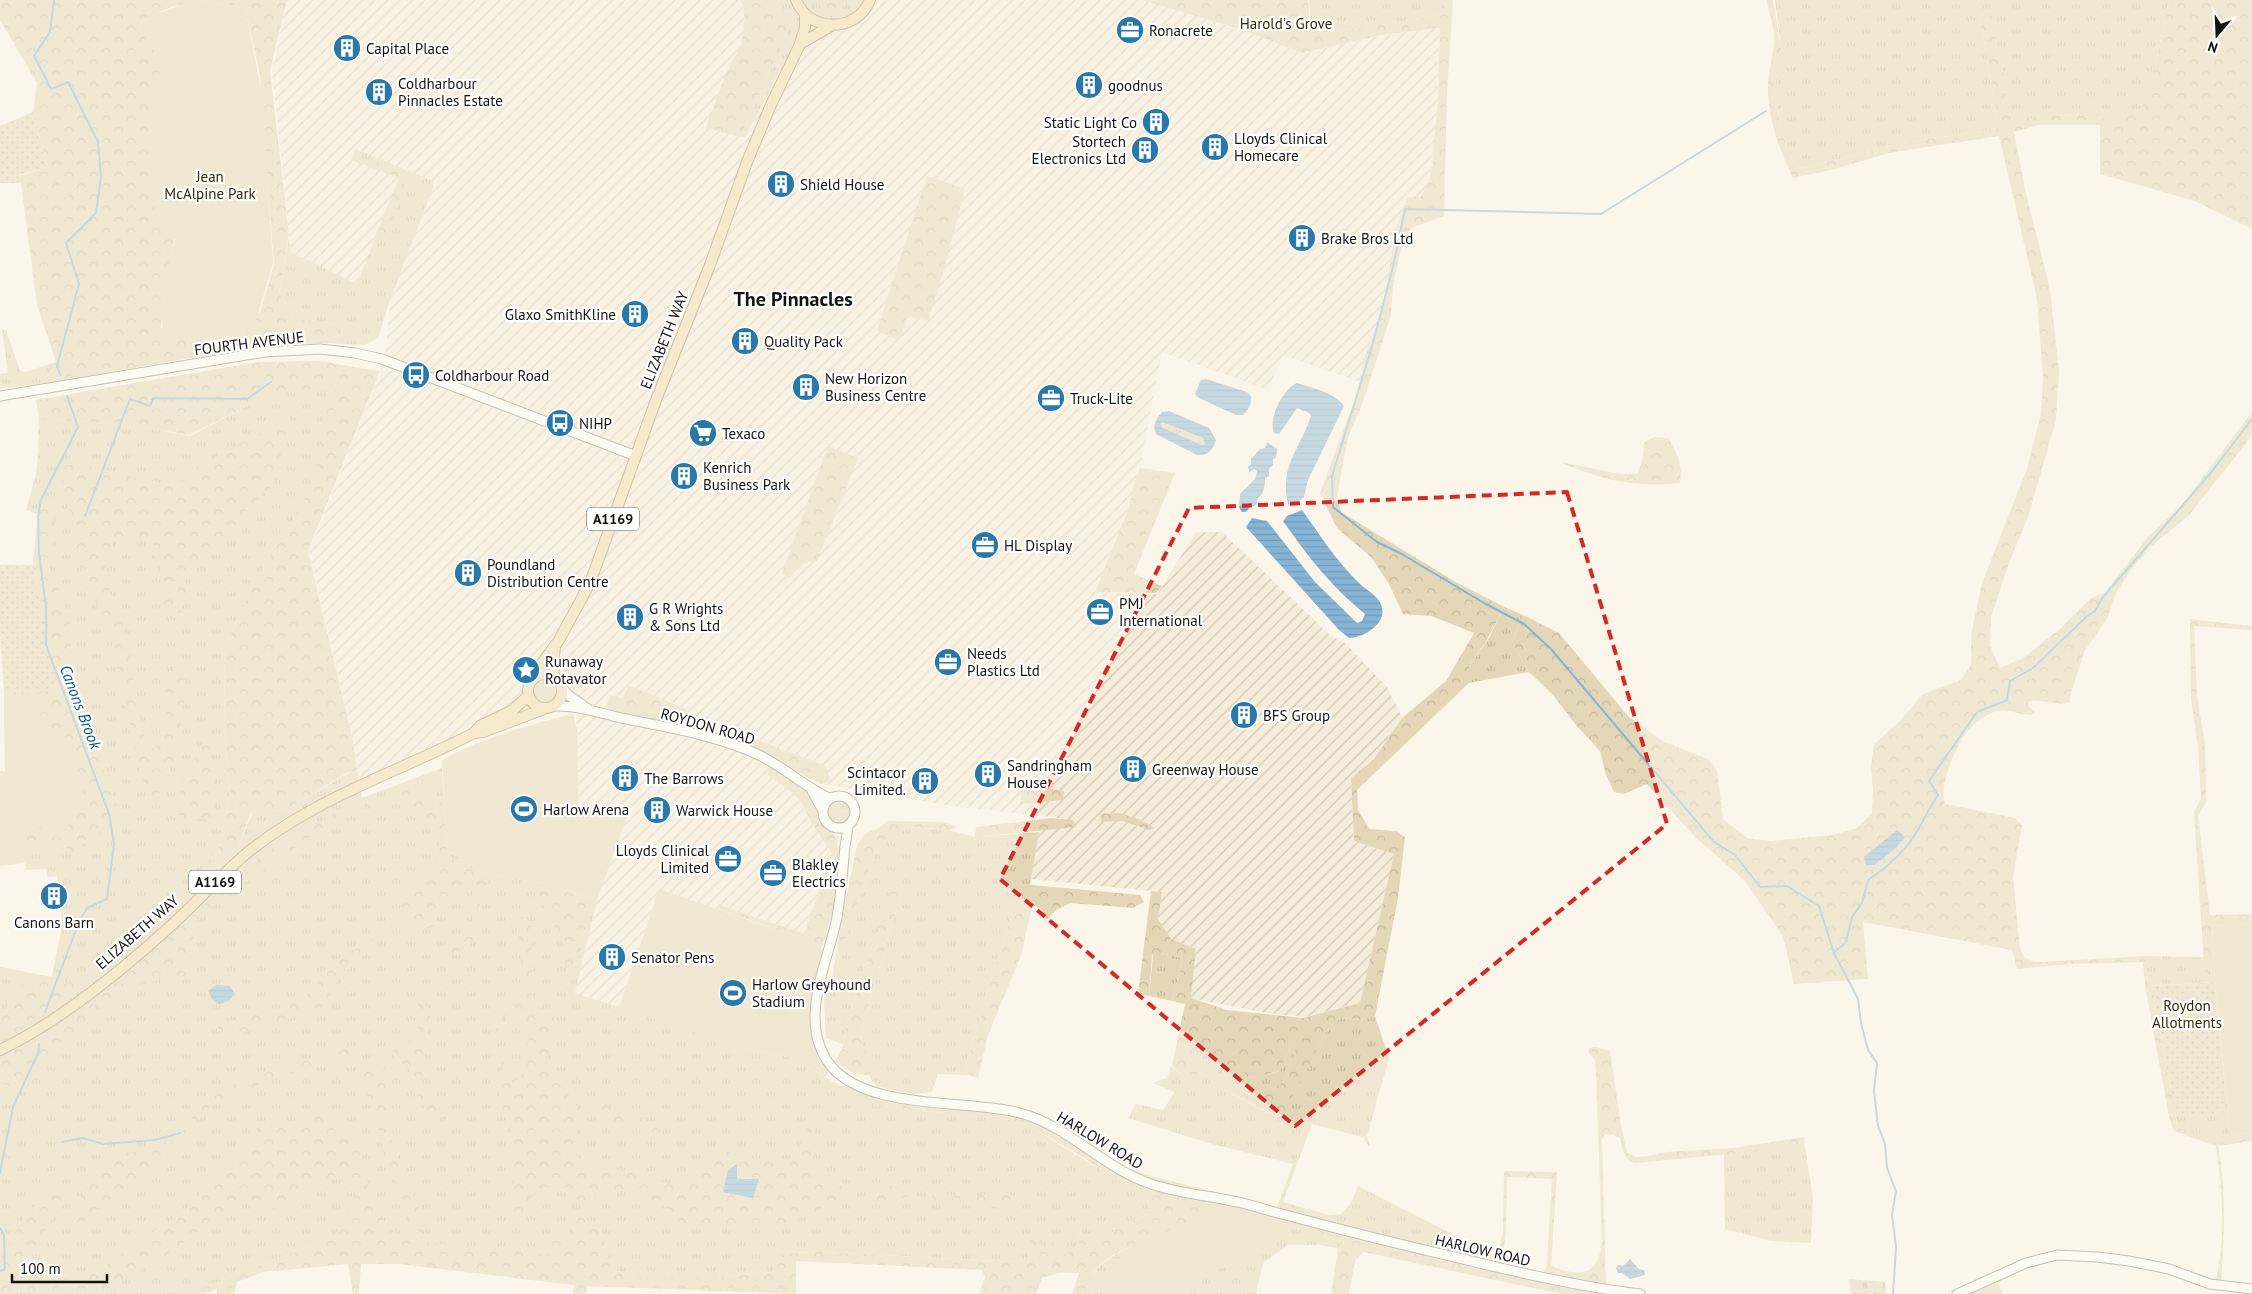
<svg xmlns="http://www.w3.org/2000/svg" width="2252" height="1294" font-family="'PT Sans',sans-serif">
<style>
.industrial{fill:url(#industrial-furrows)}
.grass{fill:url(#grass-tufts)}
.forest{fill:url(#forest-crowns);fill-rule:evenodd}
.cemetery{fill:url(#cemetery-stones)}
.park{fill:#e4d7b8}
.garden{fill:url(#garden-dots)}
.water{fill:url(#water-rules);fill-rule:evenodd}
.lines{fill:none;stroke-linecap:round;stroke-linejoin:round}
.stream{stroke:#86b4d5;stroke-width:2}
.secondary-casing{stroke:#858075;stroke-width:11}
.primary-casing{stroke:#9a8452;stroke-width:12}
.secondary{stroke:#fff;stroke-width:9}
.primary{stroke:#eedaad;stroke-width:10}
.marked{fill:none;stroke:#d62828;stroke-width:4;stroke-dasharray:10 6;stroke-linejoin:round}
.labels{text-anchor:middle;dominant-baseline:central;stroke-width:4.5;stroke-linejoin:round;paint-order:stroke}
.shield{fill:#fff;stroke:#5a5956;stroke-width:1}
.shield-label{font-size:14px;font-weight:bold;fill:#14120e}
.park-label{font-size:15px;fill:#362700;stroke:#fff}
.poi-label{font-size:15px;fill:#14120e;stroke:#fff;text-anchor:start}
.street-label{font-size:15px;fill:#14120e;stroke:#fff}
.water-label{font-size:16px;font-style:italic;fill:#0c5c87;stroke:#fff}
.district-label{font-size:20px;font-weight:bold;fill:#14120e;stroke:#fff}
</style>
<defs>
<pattern id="industrial-furrows" width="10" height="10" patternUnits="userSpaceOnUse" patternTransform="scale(1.25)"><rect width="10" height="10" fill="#f5ecd9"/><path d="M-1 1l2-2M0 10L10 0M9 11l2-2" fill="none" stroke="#d1c9b9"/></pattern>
<pattern id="grass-tufts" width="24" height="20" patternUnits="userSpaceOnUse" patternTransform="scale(1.25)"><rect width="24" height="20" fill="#e4d7b8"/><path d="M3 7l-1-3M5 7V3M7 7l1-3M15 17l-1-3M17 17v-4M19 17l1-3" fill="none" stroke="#c3b89d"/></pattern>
<pattern id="forest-crowns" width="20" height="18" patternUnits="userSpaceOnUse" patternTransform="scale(1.25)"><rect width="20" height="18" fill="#e4d7b8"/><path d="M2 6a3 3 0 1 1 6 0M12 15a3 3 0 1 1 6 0" fill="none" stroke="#c3b89d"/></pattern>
<pattern id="cemetery-stones" width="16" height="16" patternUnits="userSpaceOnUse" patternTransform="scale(1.25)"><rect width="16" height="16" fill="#e4d7b8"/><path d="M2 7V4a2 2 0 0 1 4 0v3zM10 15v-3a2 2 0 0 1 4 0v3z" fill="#c3b89d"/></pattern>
<pattern id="garden-dots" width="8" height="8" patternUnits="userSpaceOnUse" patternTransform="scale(1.25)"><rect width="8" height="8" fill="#e4d7b8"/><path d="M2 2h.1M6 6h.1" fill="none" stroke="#c3b89d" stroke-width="1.8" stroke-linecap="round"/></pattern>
<pattern id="water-rules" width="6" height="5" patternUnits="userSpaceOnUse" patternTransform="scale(1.25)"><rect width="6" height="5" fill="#86b4d5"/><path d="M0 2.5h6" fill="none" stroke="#739ab6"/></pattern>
</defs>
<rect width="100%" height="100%" fill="#fcf6ea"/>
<path class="industrial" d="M287,0h859l117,37 39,16 81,-18 57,-7 -2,70 -6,70 -4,17 -8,12h-12l-26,117 -16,39 -6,29 -77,-27 -15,35 -106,-38 -22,116 -11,42 -34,82 62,2 39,-62h26l108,103 15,8 42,44 15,30 -28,42 -23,20 3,62 40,13 -34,149 -55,14 -38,-4 -76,-15 5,-49 -25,-10 -13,-20 4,-27 -131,-13 8,-47 29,-13 -117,-13 -130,-22 -58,-32 -21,-4 63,36 12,21 6,17 16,15 6,31 -17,84 -19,-11 -150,-52 -40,119 -44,-15 22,-93 31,-89 -49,-4 -3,-97 -87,12 -129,60 -7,-41 -44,-190 71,-178 6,-22 4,-50 -99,-49 -19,-181z"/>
<path class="grass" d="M769,0h20l13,24 -2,9 -55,104h-5l48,-105 -4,-14z
M801,0h65l-9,11 -7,4 -25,6 -12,-4z
M1309,0h136l-2,14 -80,14 -52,6z
M1775,0h394l-15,72 -14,38 -28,10 -29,-4 -36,-1 -35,8 -20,-106 -12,-2 18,114 -95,14 -95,24 -13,1 -13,-35 -8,-41 7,-45z
M355,149l78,32v6l-43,113 -12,38 -14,7 -42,-2 -47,3 64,-9 -5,-13 -40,-6 -15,-25 10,-56 2,15 66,32 42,-106 -47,-18z
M2,330h4l14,41 5,1 31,-10 -9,16 1,5 -48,5v-14l8,-1z
M339,385l-25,100 -64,107 -25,55 -1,82 6,64 -11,56 -42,51 59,-48 16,-39 35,-4 70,-41 5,30 80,-30 5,82 37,24 57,9 56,17 -22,93 172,56 46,9 79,47 137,15 24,8 74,46 41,22 2,17c-16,8 -37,24 -57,23 -5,0 -10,-2 -16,-3l2,12 -13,9 -10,-5h-10l-9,-10 -8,18 -13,5 -194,-10 -35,1 -15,19 -57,6h-78l-23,-8 -205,-30 -75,-3 -148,57h-186v-327l52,10 10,-52 -5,-49 -10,1 -1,-8 -20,1 -9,-99h-12l-1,-79 53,-1 -24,-126 5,-51 -12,-4 11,-41 2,-49 84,3 67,13 78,-41z
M1162,422l41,16 2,6 -3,1 -39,-17 -3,-4z
M1504,607l19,8 -11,27 17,30 -60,11v-17l20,-28z
M533 692a11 11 0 1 1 22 0a11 11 0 1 1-22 0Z
M825 812a13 13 0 1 1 26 0a13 13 0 1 1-26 0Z
M911,827l38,3 26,7 64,-5 -9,53 -9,-1 -55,180 2,11 -30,-1 -6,18 -20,2 -36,-8 -7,-10 7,-15 -15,-17 2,-19 39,-135 -9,-7 -45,136 -5,25 -17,-6 -2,-37 49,-142 14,-23z
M1156,952l27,6 -11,43 -23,-5 4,-40z
M2146,956l58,1 1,22h9l16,156 -13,11 -40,-19 -1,-9 36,-136 -64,4z
M1375,1016l14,42 -22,78 3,11 -8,-10 -50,-13 -29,78 46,13 12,-1 10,-11 7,-17 116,59 17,7 6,5 -2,10 -191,-47 21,17 18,6 -5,5 -20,-3h-30l-25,18 -7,31h-162c-3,-5 -6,-11 -3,-18 9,-21 79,-46 100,-56l-43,-37 -30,-18 40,13 119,29 16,-43 -81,-20 -84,-26 8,-14 27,6 12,-18 -22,-9 14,-5 4,-12 11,9 18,-9 4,-13h9l32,13v13l35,-8 10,-22 8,-4 -14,36 -13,10 -48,-2 43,23 15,4 47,-87 12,-11 21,2z
M1805,1147l8,50 -2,46 -40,-2 -46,-12 -1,-76z
M1997,1280l5,14h-39z"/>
<path class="forest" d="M0,0h287l-17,71 19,163 -10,59 15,25 40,6 5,13c-97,13 -195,27 -291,47l-1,-6 9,-16 -19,-57 -17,-129 27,-9 -14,-55 4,-29 -37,-63zM203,1l42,6 15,69 14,189 -14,47 -25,27 -74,-11 5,-49 9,-42 -23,-44v-98l12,-30 -25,-38c17,-18 40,-23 64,-26z
M741,0h28l15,18 4,14 -48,105 -34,-9 19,-52 16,-31 4,-27z
M822,0h27c-6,11 -16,12 -26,8z
M1143,0h165l3,34 52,-6 80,-14 2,-14h8l-6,93 -3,123 -33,12 -10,20 -8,37 -2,30 -29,90 -14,32 -11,60 4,15 113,69 50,26 -16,31 -19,28v17l-112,107 1,19 11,20 27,2 9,6 -7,61 -23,118 -14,4 -21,-2 -12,11 -47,88c-21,-7 -39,-20 -59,-28l19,-3 30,5 13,-10 13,-35 -7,3 -10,22 -35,8 -1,-12 -15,11 -16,-8 -1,-17h-8l-7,21 -15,1 -10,-9 13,-62 -13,-3 11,-43 -27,-6 -4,4 -3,40 -11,-2 13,-103 11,1 -4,27 13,20 25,10 -5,49 36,12 76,8 57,-15 34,-149 -40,-13 -3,-63 23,-19 28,-41 44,-37 28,-48 -43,-17 -28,-2 -14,-30 -17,-26 -35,-30 -17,-35 36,-96 10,-44 16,-40 14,-84 12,-32h12l8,-12 4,-17 6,-70 2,-70 -58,7 -80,18 -59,-23z
M1767,0h6l8,48 -7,45 8,40 13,35 13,-1 95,-24 95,-14 -18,-114 12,1 20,106 35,-7 36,1 29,4 28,-10 14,-38 15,-72h83v229l-57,-28 -95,-27v-49h-62l-24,7 12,62 24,95 9,82 -3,49 -28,97 -19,46 -18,54 -1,29 10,22 23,-10 38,-30 30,-30 15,-6 41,-54 35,-33 70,-93v23l-19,25 -44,55 -40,33 -19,23 -14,22 -9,26 -23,33 -14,44v6l-7,2 -31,-4 -4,2v4l7,6 -4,3c-10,0 -26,-7 -35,-4 -9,3 -26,15 -31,23 -11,17 -26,51 -20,70l70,14 7,7 -9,52 7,72 4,8 8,4 10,1 104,-6 2,30h4l24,132 22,-3 -22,3 1,9 37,15 3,4 13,-11 22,-3v9l-34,5c9,49 6,88 3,138l-6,-1c12,-45 7,-92 1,-137l-42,-15 -4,-10 -25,-135 -2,-24 -72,2 -54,5 -5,-19 -149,-28 5,57 -74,5 -11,-48 -38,-55 -50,-44 -48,-53 -23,10 -10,-2 -8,-17 -6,-24 -24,-26 -23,-30 -24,-23 -17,-30 11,-27 36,18 69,83 34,25 46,18 9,11 6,49 24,19 24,3 62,-6 24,-7 15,-15 1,-23 -2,-24 3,-22 26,-23 23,-27 38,-14 10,-15v-30l11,-52 45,-114 14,-55 2,-38 -6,-77 -38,-163 -110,17 -54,16 -42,9c-13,-28 -26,-60 -25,-91 0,-18 7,-35 6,-53 -1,-12 -6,-23 -7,-34z
M353,156l53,14 1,7 -21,61 -10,-3 23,-57 -47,-18z
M927,176l38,13 -22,84 -15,48 -20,-5 -9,24 -22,-9z
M319,361l61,10 -72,180 45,190 4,28 -10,4 -60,36 -36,4 -15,39 -61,50 44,-54 11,-55 -6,-64 1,-82 25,-56 63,-106 12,-77 13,-23 -71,11 -78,39 -68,-12 -82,-3 -3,-20 221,-38z
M291,415l-18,69 -88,94 3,15 -8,20 -15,-6 -13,-69 -39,3 -9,34 20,54 23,121 18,-6 1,-69 18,-15v42l-8,52 -22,52 -7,-2 -38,-174 -31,-68 -18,-96 22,-2 31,9 64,13 27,-22z
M1654,437l14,1c9,15 15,27 12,45 -43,5 -80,-3 -120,-21l60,12h17l5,-12 2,-19z
M828,446l30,12 -41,103 -13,2 -15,15 -7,-5z
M1140,468l35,5 -41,101 28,12 -6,7 -61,-1 33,-82 6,-25z
M47,506l8,13 -6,46 22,61v26l5,18 1,15 13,13 11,66 16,41 -2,15 -41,32 -11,-6 -39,1 -2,-27 17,-5 45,-30 -9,-18 -1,-23 -31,-22 -10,-24 -29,1v-7l53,-1 -24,-126 5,-51 -12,-4z
M2190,619l62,7v4l-58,-4 3,70 8,49 1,38v19l-8,14 12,99 42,-1v9l-40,3 3,53 13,133 -14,-132h-9l-11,-168 7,-13 -3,-53 -7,-47z
M629,685l59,25 -5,11c10,10 21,11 35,11l2,-6 106,40 4,15 -9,3 -59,-31 -157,-44 6,-14 11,4z
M209,732l6,50 -6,12 9,20 -4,5h-30l-10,-8 10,-34z
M773,765l28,20 15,23 3,13 16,15 4,13 -5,58 -13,41 -12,-7 -90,-32 1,-4 84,29 16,-44 5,-3 9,-31 -22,-32 -11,-22 -9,-10 -23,-16 -1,-6z
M443,774l-23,16 5,8h16l4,17 2,38 13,12 18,5 10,10 -8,18v24l-10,24 -27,13 -4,-10 25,-16 14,-22 -6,-21 -20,1 -12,14 -5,21 -19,7 -14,-20v-21l30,-17 8,-37 -41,-39 -18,-3z
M1023,785l41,6 -1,9 -43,4z
M356,801l13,6 -21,3 -128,91 -23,20 -7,-8 74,-59z
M1119,813l20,6 16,9 -6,2 -26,-9 -22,1 -1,-8z
M1051,818l22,2 3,7 -101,10 1,-10z
M887,821l58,1 12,5 -8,3 -38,-3 -24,9 -14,23 -40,116 6,-43 18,-87 9,-12 13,-5z
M893,882l9,8 -39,135 -2,19 16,17 -8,15 -18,-4 -17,-11 8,-11 6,-31z
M540,883l55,18 -24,84 -7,-27v-15l-22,-39 -5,-16z
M1021,884l119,11 4,7 -11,6 -62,-5 -15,7 -11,13 -3,-14 -10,-4 -10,48 -34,82 -10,43 -10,-3 -2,-11z
M155,906l18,8c-54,48 -111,92 -173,130v-28l26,-37h27l6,-16 8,3 -4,19c35,-9 68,-53 92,-79z
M187,916l8,16 -9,44 -29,4 -28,8 -40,27 -39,38 -26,38 -24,-9v-27l34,-17 50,-33z
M521,916l10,6 1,81 21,12 3,13 -10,30 3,16 17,7 3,15 11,15 -6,42 14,12 28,4 56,15 25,-8 8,-18 14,-10 28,11 35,6 15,-11 17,-43 1,30 -4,30 41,21 -41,22 -37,15 -55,-3 -38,2 -11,-19 -24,-12 -33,-8 -18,4 -9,27 17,14 4,20 7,16 23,8h78l57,-6 15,-19 35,-1 194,10 13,-5 1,-17 7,-1 9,9 9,-6 1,7 10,5 13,-9 -2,-12c5,1 11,3 16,3 18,1 42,-15 57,-23l-2,-17 -42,-22 -22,-16 -51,-30 -24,-8 -137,-15 -34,-20 86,18 97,10 27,11 65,42 34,17 29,8 58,10 123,33 138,33 8,-35 1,-61 53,1 -6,94c27,11 47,11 51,-23l-6,-174 -1,-8 -7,-10 1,-3 6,-1 15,4 11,74 6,28 9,4 13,-1 17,-4 67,-4 71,-11 1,10 -169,16c-13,-2 -13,-14 -16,-25l-7,-3 -8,-1 -3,5 4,150 32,5h-76l-199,-42 -8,9 -6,33h-18l7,-46 6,-5 -18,-6 -23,-17 -23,-1 -72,-16c-6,5 -11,13 -17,17 -23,16 -88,29 -100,56 -3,6 0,13 3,18h-22l7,-21h-20l-17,5 -6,16h-57l6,-17 -3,-7 -186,-9v33l-209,-8 -1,8h-13l1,-9 -176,-21h-37l-2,30h-6l-5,-30 -85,8 -26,10 -3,12h-17v-5l-14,5h-17l148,-57 23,-46 -7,-14c-36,-2 -42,10 -64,35l-35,-12 -36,19 -58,43 -48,27 -20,5h-61l-8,-10 -4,10h-16l5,-43 19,-34 36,-38 2,22 -31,55 -1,14 16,9 18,5 31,-11 94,-66 22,-27 38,-31 10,-25 40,7 7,-15 19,-7 19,15 18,32 7,36 14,28 16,19 154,17 -3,-16c21,-7 27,-14 34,-34l-22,-22 -24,5 -10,14 -4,17 -7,5 -10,-15 8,-15 -6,-62 -9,-35 2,-40 10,26 10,-9 7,-39 -6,-23 -18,3 -8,19 -2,-16 8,-11 17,-5 3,-11 -4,-54zM1507,1177l45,2 -5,86 -5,13 -41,-10 5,-37z
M381,935l-12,17 -14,10 -20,22 -13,24 -95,30 -10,-10 27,-13 33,-5 35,-18 15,-27z
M423,998l7,18v8l-4,17 -4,40 9,22 18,13 -18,10 -7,-16 -1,-8 -12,-15 4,-12 -25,-22 27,-16 2,-21 -2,-17z
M362,1043l-5,10 -48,14 -55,19 -47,23 -22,35 -117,87 15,-39 29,-35 44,-11 25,-11 21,-33 47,-26 84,-22z
M380,1064l8,9c1,18 -1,38 1,55 3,17 14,32 12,48 16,14 20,37 22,57l-10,-6 -14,-40 -15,-33 -12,-50 -11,-19 3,-18z
M593,1102l39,11 33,14 -4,6 -61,-11z
M892,1186l21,8 -28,11 -22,-7 11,-9z
M1003,1191l24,12 -29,6 -67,-7 2,-9 44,4z"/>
<path class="cemetery" d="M1849,1279l36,3 1,12h-35z"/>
<path class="park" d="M203,1l42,6 18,92 10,165 -18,59 -10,13 -81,3c-7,-33 3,-68 11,-100l-23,-37v-107l11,-30 -24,-38 8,-10 39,-14z
M63,176l12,5 -8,18 -12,-6z
M33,698l10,24 31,22 1,23 9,17 -8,31 -17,22 -17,1 -3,-22 -17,4 4,43 -26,3v-95h5l-1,-72z
M573,714l4,15 2,78 50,4 -32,89 -56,-17 -57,-9 -37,-24 -5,-90c34,-20 92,-37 131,-46z
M659,889l150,52 19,11 -10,37 -1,41 15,36 -7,11 -32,-19 -46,-9 -128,-41z
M2252,923v209l-22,3 -15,-156 -3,-53z
M1207,1203l82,16v13l-100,54v8h-74l-10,-14 22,-11 -9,-15 73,-34z"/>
<path class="garden" d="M33,112l14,55 -27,8 1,8h-21v-57z
M0,565h33l24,126 -53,1 -4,-57z
M2213,982l13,130 -50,6 -24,-132z"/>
<path class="water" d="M1206,379l41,13 4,4c1,8 -3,14 -8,19h-7l-37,-17 -4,-4 6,-14z
M1297,383c15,5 39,10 47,23l-36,74 -4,17 -6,5 -10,2c-9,-37 12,-55 23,-88l-2,-3 -12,-5 -18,26 -5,-1c-6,-14 9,-45 23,-50z
M1169,411l40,17 7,12c-3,10 -8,16 -19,15l-41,-21c-4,-8 0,-15 6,-22zM1162,422l41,16 2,6 -3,1 -39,-17 -3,-4z
M1267,442l10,7 -1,9 -3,1v6l-4,4v7l-4,2c0,6 -1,17 -7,20l-2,7 -5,1 -5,6h-4l-3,-5 1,-13 15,-15 2,-8 -3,-2 -5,3 -1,-5 3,-3v-5l9,-10 5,-1z
M1302,510c18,25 34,51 57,73 8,8 21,13 23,25 4,17 -20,30 -33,30l-10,-8 -93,-103 6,-9 15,3 48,61 42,41 5,-2 3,-7c-35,-29 -56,-56 -82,-93l4,-5z
M1897,830l8,7 -11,13 -20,15h-8l-2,-8z
M216,985l14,1 4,6c-2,9 -7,10 -16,12l-6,-5 -4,-8z
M737,1164v15h22l-6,19 -30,-6 5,-22z
M1630,1259l9,10 5,1 1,5 -15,4 -8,-6h-4l-2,-5 2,-3 5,1z"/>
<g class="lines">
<path class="stream" d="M54,0l-4,32 -16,24 17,33 17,-7 30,60 3,34 -5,37 -30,30 13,41 -22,82 3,9
M1766,111l-165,103 -196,-5 -12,58 -22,83 -39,126 1,31 44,35 23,11 84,50 40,21 27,25 163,193 21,13 25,32 27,-1 32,20 15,47 24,46 3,24 7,27 9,13 -3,28 4,35 7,18 2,24 9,23 -4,24 4,32 -3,47
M85,516l45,-117 20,7 3,-8 94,1 24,-17
M1835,952l11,-10 6,-25 10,-14 6,-23c20,-13 38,-30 50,-50 7,-12 12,-24 20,-35l-9,-14 48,-69 30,-12 3,-19 23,-13 53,-51 9,-6 8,-14 106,-122 43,-56
M45,1012l34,-90 8,-14 20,-9 7,-55 -5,-30 -63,-169v-39l-7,-52 -1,-37 3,-17 37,-73 -11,-31
M62,1142l21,-4 20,6 52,-4 25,-7
M0,1173l13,-66 26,-56v-7
M0,1228l4,7 1,34 -5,2"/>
<defs>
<path id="secondary" d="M0,396l265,-44 55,-3 35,4 27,6 254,97
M561,686l6,8 21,15
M554,706c23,-1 45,7 67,12 45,9 99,18 140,38 24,12 44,31 68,42
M811,789l11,20
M823 812a16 16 0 1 1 32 0a16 16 0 1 1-32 0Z
M848,825c0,7 -2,14 -3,21 -2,24 -4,48 -8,71 -9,47 -41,105 -6,149 37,45 138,33 189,47 49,13 83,55 131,71 26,9 54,11 81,17 14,2 28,7 42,11 64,17 128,33 193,48 57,14 114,27 173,34
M1957,1294l69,-31 31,-8 40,2 32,4 40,8 41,15 42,5"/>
<path id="primary" d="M796,0c13,33 61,33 74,0
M800,44l31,-18
M555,647l-2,17 2,14
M528 691a17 17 0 1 1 34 0a17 17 0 1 1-34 0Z
M535,677l4,-10 20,-27 31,-57 66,-183 54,-135 37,-103 23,-55 30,-63 5,-17v-12
M474,733l6,-7 33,-16 15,-14
M0,1050c63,-30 125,-82 176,-129 24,-22 46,-47 71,-68 68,-55 151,-81 227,-120l9,-1 61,-23"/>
</defs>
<use href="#secondary" class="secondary-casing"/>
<use href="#primary" class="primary-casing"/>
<use href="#secondary" class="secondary"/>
<use href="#primary" class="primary"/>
</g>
<path d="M0 0H2252V1294H0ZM1567,492l100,332 -372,302 -295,-247 189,-371z" fill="#fcf6ea" fill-opacity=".55" fill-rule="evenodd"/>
<path class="marked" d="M1567,492l100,332 -372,302 -295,-247 189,-371z"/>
<defs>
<symbol id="office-disc" viewBox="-11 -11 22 22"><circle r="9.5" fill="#2879aa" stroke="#fff"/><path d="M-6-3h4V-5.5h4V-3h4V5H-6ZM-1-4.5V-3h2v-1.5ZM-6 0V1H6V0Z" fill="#fff"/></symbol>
<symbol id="building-disc" viewBox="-11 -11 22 22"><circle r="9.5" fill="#2879aa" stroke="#fff"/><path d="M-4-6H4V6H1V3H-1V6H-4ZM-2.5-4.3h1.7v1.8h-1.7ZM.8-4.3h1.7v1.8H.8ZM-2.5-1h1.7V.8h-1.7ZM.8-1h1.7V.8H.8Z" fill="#fff"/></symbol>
<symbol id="bus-disc" viewBox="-11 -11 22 22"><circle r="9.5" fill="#2879aa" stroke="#fff"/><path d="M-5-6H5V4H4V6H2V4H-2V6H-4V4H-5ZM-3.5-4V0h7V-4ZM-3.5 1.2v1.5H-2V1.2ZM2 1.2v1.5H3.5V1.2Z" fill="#fff"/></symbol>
<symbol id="supermarket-disc" viewBox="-11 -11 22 22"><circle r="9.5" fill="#2879aa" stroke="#fff"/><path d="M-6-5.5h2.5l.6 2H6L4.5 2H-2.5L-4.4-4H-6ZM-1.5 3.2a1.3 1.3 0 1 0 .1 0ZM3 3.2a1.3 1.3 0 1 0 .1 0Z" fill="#fff"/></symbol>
<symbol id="sight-disc" viewBox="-11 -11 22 22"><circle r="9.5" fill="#2879aa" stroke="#fff"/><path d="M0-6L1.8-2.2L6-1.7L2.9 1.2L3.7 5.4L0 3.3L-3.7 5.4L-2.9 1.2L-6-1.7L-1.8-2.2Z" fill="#fff"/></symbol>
<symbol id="stadium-disc" viewBox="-11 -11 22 22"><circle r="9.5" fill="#2879aa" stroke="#fff"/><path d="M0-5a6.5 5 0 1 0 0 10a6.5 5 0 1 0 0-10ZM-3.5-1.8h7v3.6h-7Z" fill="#fff"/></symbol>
</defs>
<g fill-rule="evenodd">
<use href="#office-disc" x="1114" y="14" width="32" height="32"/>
<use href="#building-disc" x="331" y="32" width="32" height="32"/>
<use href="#building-disc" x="1073" y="69" width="32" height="32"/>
<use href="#building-disc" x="363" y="76" width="32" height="32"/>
<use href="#building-disc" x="1140" y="106" width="32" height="32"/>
<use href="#building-disc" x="1199" y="131" width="32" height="32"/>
<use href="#building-disc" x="1129" y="134" width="32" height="32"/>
<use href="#building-disc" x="765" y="168" width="32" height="32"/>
<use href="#building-disc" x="1286" y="222" width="32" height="32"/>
<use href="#building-disc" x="619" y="298" width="32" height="32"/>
<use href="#building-disc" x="729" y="325" width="32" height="32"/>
<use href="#bus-disc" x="400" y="359" width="32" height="32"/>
<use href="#building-disc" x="790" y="371" width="32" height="32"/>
<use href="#office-disc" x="1035" y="382" width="32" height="32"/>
<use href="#bus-disc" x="544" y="407" width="32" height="32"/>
<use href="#supermarket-disc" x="687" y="417" width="32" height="32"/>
<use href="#building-disc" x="668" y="460" width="32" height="32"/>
<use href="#office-disc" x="969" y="529" width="32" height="32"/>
<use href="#building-disc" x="452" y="557" width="32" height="32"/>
<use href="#office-disc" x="1084" y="596" width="32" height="32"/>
<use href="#building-disc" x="614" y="601" width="32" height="32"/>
<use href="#office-disc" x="932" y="646" width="32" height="32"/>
<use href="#sight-disc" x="510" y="654" width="32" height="32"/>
<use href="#building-disc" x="1228" y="699" width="32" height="32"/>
<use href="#building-disc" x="1117" y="753" width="32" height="32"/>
<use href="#building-disc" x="972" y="758" width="32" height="32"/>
<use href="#building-disc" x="609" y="762" width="32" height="32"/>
<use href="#building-disc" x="909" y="765" width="32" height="32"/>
<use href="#stadium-disc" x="508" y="793" width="32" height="32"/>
<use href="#building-disc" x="641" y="794" width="32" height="32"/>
<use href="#office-disc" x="712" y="843" width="32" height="32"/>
<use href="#office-disc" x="757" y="857" width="32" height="32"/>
<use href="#building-disc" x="38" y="880" width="32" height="32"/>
<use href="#building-disc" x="596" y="941" width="32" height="32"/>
<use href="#stadium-disc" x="717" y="977" width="32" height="32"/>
</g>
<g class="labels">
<g class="shield">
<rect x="587" y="507.5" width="52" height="23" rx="4"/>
<rect x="189" y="870.5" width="52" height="23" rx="4"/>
</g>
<g class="shield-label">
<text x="613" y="519">A1169</text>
<text x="215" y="882">A1169</text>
</g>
<g class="park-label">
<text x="1286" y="23">Harold's Grove</text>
<text x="210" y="176">Jean<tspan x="210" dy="17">McAlpine Park</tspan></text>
<text x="2187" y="1005">Roydon<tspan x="2187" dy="17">Allotments</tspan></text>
</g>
<g class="poi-label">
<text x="1149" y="30">Ronacrete</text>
<text x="366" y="48">Capital Place</text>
<text x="398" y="83">Coldharbour<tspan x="398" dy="17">Pinnacles Estate</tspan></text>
<text x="1108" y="85">goodnus</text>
<text x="1137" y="122" text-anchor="end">Static Light Co</text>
<text x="1234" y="138">Lloyds Clinical<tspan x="1234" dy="17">Homecare</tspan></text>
<text x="1126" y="141" text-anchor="end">Stortech<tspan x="1126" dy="17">Electronics Ltd</tspan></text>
<text x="800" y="184">Shield House</text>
<text x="1321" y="238">Brake Bros Ltd</text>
<text x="616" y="314" text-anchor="end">Glaxo SmithKline</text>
<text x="764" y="341">Quality Pack</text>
<text x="435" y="375">Coldharbour Road</text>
<text x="825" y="378">New Horizon<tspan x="825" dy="17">Business Centre</tspan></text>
<text x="1070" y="398">Truck-Lite</text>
<text x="579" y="423">NIHP</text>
<text x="722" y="433">Texaco</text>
<text x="703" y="467">Kenrich<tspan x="703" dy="17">Business Park</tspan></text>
<text x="1004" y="545">HL Display</text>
<text x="487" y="564">Poundland<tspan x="487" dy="17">Distribution Centre</tspan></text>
<text x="1119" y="603">PMJ<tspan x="1119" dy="17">International</tspan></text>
<text x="649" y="608">G R Wrights<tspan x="649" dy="17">&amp; Sons Ltd</tspan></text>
<text x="967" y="653">Needs<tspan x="967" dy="17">Plastics Ltd</tspan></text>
<text x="545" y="661">Runaway<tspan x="545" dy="17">Rotavator</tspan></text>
<text x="1263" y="715">BFS Group</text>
<text x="1007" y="765">Sandringham<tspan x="1007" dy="17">House</tspan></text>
<text x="1152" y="769">Greenway House</text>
<text x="906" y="772" text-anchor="end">Scintacor<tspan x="906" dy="17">Limited.</tspan></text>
<text x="644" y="778">The Barrows</text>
<text x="543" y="809">Harlow Arena</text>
<text x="676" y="810">Warwick House</text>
<text x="709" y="850" text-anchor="end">Lloyds Clinical<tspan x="709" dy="17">Limited</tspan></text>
<text x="792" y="864">Blakley<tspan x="792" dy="17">Electrics</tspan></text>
<text x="54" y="922" text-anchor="middle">Canons Barn</text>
<text x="631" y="957">Senator Pens</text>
<text x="752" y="984">Harlow Greyhound<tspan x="752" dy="17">Stadium</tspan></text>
</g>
<g class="street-label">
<text transform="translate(664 340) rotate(-68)">ELIZABETH WAY</text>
<text transform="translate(249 343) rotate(-7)">FOURTH AVENUE</text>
<text transform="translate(708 726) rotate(16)">ROYDON ROAD</text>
<text transform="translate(137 932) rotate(-41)">ELIZABETH WAY</text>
<text transform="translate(1100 1140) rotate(31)">HARLOW ROAD</text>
<text transform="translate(1483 1250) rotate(13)">HARLOW ROAD</text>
</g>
<g class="water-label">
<text transform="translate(81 707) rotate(69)">Canons Brook</text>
</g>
<g class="district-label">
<text x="793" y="299">The Pinnacles</text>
</g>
</g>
<g transform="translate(2217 35) rotate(199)" stroke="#ffffff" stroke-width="4" paint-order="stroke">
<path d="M0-4L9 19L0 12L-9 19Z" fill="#14120e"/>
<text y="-8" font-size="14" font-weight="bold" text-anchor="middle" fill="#14120e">N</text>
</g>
<path d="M12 1274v8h95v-8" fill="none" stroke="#14120e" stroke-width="2.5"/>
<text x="20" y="1274" font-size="15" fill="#14120e" stroke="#ffffff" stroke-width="4" paint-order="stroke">100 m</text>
</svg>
